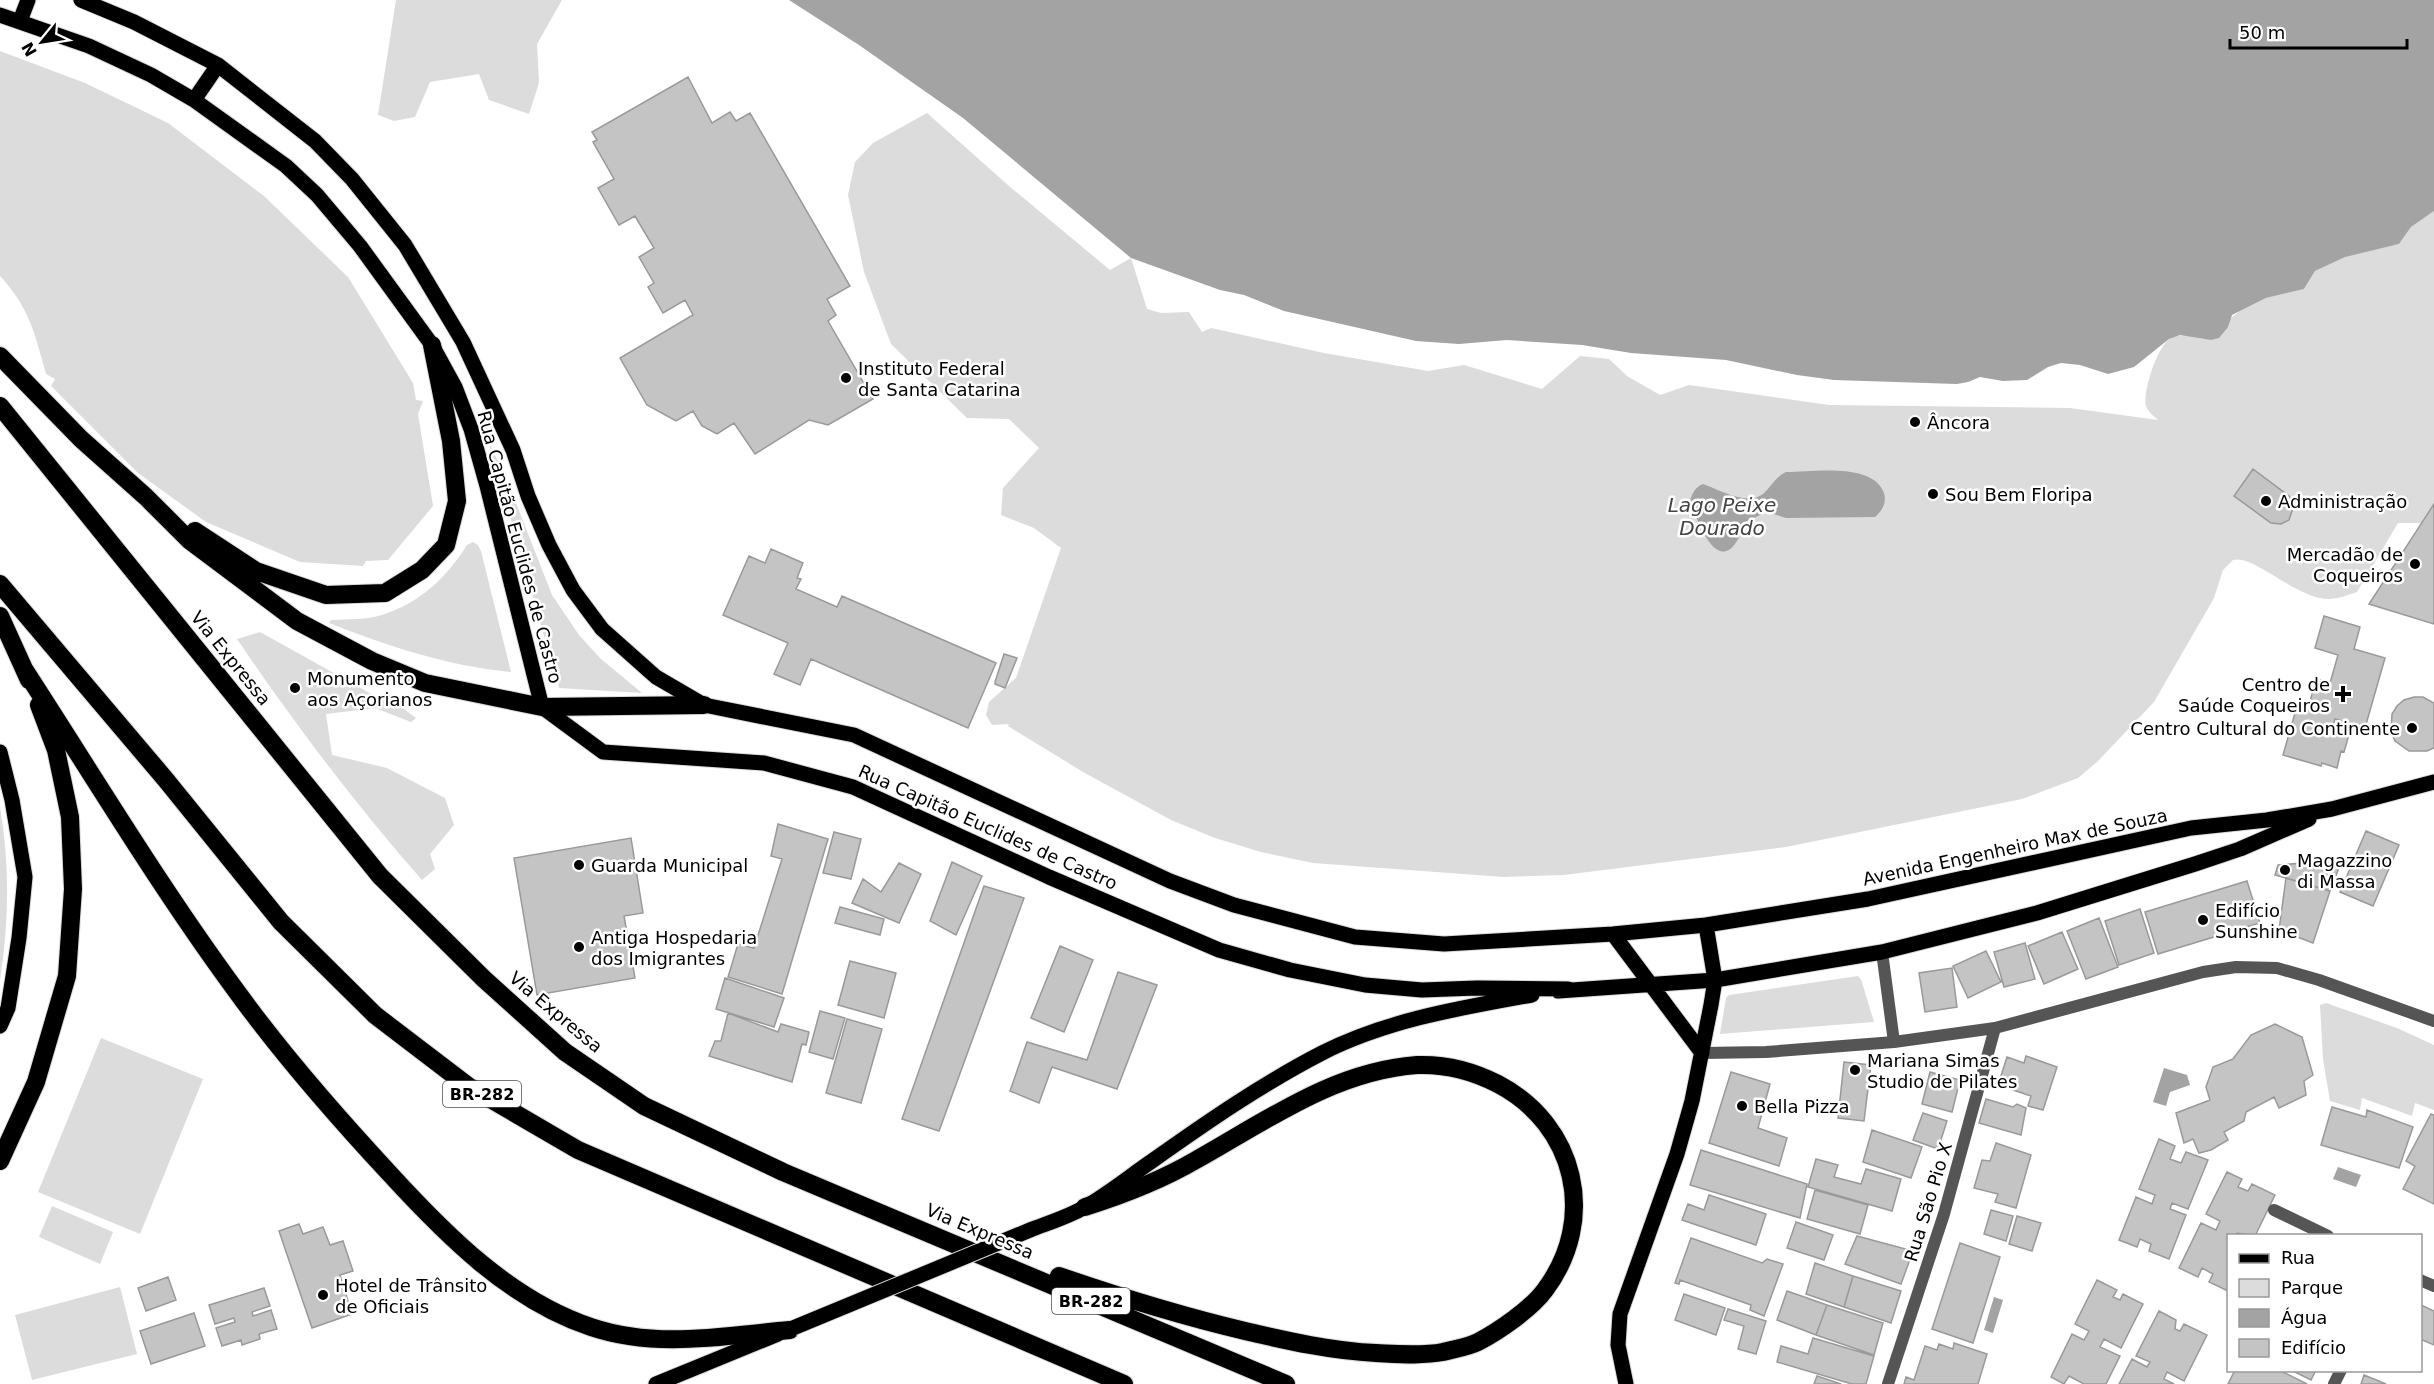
<svg xmlns="http://www.w3.org/2000/svg" width="2434" height="1384" font-family="'DejaVu Sans',sans-serif">
<style>
.green{fill:#dcdcdc}
.water{fill:#a3a3a3}
.building{fill:#c4c4c4;stroke:#999;stroke-width:1.5}
.lines{fill:none;stroke-linecap:round;stroke-linejoin:round}
.primary-casing{stroke:#dbdbdb;stroke-width:17}
.highway-casing{stroke:#dbdbdb;stroke-width:20}
.street{stroke:#555;stroke-width:12}
.primary{stroke:#000;stroke-width:15}
.highway{stroke:#000;stroke-width:18}
.primary-bridge-casing{stroke:#dbdbdb;stroke-width:17;stroke-linecap:butt}
.primary-bridge{stroke:#000;stroke-width:15}
.poi-dot{fill:#000;stroke:#fff;stroke-width:2}
.labels{text-anchor:middle;dominant-baseline:central;stroke-width:5;stroke-linejoin:round;paint-order:stroke}
.shield{fill:#fff;stroke:#4c4c4c;stroke-width:1.5}
.shield-label{font-size:16px;font-weight:bold;fill:#000}
.poi-label{font-size:18px;fill:#000;stroke:#fff;text-anchor:start}
.street-label{font-size:18px;fill:#000;stroke:#fff}
.water-label{font-size:20px;font-style:italic;fill:#444;stroke:#fff}
</style>
<rect width="100%" height="100%" fill="#fff"/>
<path class="green" d="M396,0h166l-25,44 2,39 -10,31 -40,-14 -10,-26 -49,8 -15,35 -21,4 -16,-6z
M0,51l85,32 83,40 96,73 84,81 65,106 3,17 7,1 -5,13 15,92 -45,54 -22,1 -3,5 -63,-4 -94,-40 -68,-49 -87,-87 4,-7 -9,-5c-11,-40 -17,-67 -46,-98z
M927,113l82,73 101,84 21,-12 16,51 14,4 28,-1 13,20 9,-4 113,25 104,18 36,-6 78,24 38,-33 29,3 18,17 33,19 29,-10 140,20 241,3 88,12c-4,-4 -10,-8 -12,-14 -4,-13 12,-62 25,-68 10,-5 21,-2 32,1l37,-28 26,-13 38,-9 11,-18 30,-15 54,-12 12,-17 23,-16v293l-13,19h-23l-41,69c-9,3 -19,7 -28,7 -33,0 -75,-45 -96,-39l-10,10 -9,28 -60,104 -56,59 -20,17 -56,21 -236,48 -222,28 -60,2 -191,-14 -52,-11 -46,-14 -44,-18 -88,-48 -75,-46 1,-2 -17,1 -6,-10 3,-13 27,-24 45,-130 -27,-20 -33,-13 2,-27 36,-40 -30,-29 -42,-1 -76,-74 -27,-72 -16,-77 7,-33 18,-19z
M488,440l21,45 43,110 27,40 22,24 41,34 -83,-5z
M473,542l5,3 3,6 30,121c-64,-6 -123,-26 -182,-49l2,-3c16,-1 36,0 51,-5 38,-12 65,-38 85,-70z
M260,632l115,64 25,10 16,12 -5,4 -36,-14 -49,6 6,41 55,13 58,30 9,27 -24,29 5,15 -13,11c-67,-76 -128,-157 -185,-241z
M0,807c10,58 9,115 0,173z
M1858,976l3,3 13,43 -154,12 6,-36 3,-3z
M2326,1003l71,25 37,17v65l-19,-7 -3,13 -50,-18 -2,12 -30,-9 -7,-42 -3,-54z
M101,1038l102,41 -63,155 -102,-42z
M52,1206l61,26 -13,32 -61,-27z
M120,1287l17,67 -105,26 -17,-65z"/>
<path class="water" d="M789,0h1645v211l-23,16 -12,17 -54,13 -30,14 -11,18 -38,9 -34,17 -4,12 -9,11 -8,2 -31,-5 -11,4 -35,28 -26,7 -28,-9 -19,-2 -13,4 -21,13 -24,1 -23,-4 -12,5 -11,2 -123,-4 -37,-5 -71,-15 -95,-7 -49,-8 -75,-5 -48,4 -43,-3 -132,-30 -40,-16 -24,-5 -89,-32 -168,-140 -104,-73z
M1786,472c27,0 87,-10 98,21 3,10 -2,18 -9,24l-89,1 -19,-6 -22,10c-3,7 -5,16 -10,22 -21,28 -40,-30 -45,-43 2,-7 5,-14 13,-17 17,6 47,24 62,8 8,-8 11,-15 21,-20z
M2164,1068l23,7 3,10 -20,7 -4,14 -13,-4z
M2338,1167l23,8 -5,12 -23,-8z
M1994,1297l9,3 -10,33 -9,-3z"/>
<path class="building" d="M688,77l24,46 18,-11 6,9 14,-8 100,173 -23,13 9,16 -8,6 45,78 -45,26 -19,-5 -54,34 -21,-31 -17,11 -15,-8 -9,-15 -17,10 -29,-16 -27,-47 73,-43 -8,-15 -22,13 -15,-26 6,-4 -15,-26 15,-9 -19,-32 -16,9 -21,-37 16,-9 -21,-37 4,-2 -5,-8z
M2253,469l36,27 5,9 -5,15 -8,4 -10,-1 -37,-27z
M2434,504v120l-65,-20z
M771,549l32,14 -6,15 4,1 -5,10 41,18 5,-11 154,67 -28,65 -157,-69 -11,26 -26,-11 14,-31 -65,-28 26,-59 16,7z
M2324,616l36,11 -6,22 31,9 -20,70 -30,-9 -2,7 17,5 -6,21 -3,-1 -4,17 -15,-5 -1,3 -38,-11 14,-49 11,3 8,-30 14,4 8,-28 -23,-7z
M1004,654l13,4 -12,30 -10,-4v-2z
M2414,697h9l11,6v45l-7,3h-18l-14,-10 -4,-9 1,-18 5,-8 7,-6z
M778,824l50,15 -46,155 -54,-17 10,-33 16,4 28,-89 -11,-3z
M2366,831l33,14 -26,61 -33,-14z
M834,832l27,7 -10,40 -28,-6z
M631,838l12,75 -19,3 11,62 -98,17 -23,-137z
M2342,860l-12,31 -55,-16 3,-10z
M952,862l30,14 -26,59 -26,-14z
M899,863l22,11 -22,49 -47,-20 11,-24 18,13z
M2286,878l44,13 -17,52 -34,-13z
M2247,881l13,42 -102,31 -13,-42z
M984,886l40,12 -85,233 -37,-12z
M840,907l44,12 -4,16 -45,-12z
M2140,909l14,44 -35,12 -14,-44z
M2099,918l19,49 -32,12 -19,-48z
M2062,932l16,37 -34,15 -16,-38z
M2025,943l10,36 -31,8 -10,-35z
M1060,946l33,14 -29,72 -33,-14z
M1986,951l15,31 -33,16 -15,-32z
M850,961l46,12 -12,45 -46,-13z
M1952,968l5,39 -32,5 -6,-39z
M1118,972l39,13 -40,104 -65,-22 -13,36 -29,-12 17,-49 60,18z
M725,978l59,20 -10,29 -58,-18z
M820,1011l25,7 -12,41 -24,-7z
M728,1013l50,19 3,-8 28,8 -3,13 -4,-1 -10,38 -83,-26 6,-15h6z
M847,1019l35,10 -21,74 -35,-10z
M2275,1024l27,13 11,38 -9,6 2,14 -27,13 -5,-11 -28,15 -2,9 -20,11 4,8 -17,10 -12,3 -6,-14 -9,4 -8,-30 34,-13 -4,-13 7,-20 20,-8 18,-24z
M2026,1056l31,11 -14,43 -15,-4 3,-10 -33,-11 9,-28 17,6z
M1844,1062l27,3 -7,56 -26,-3z
M1731,1072l39,12 -12,44 29,10 -8,28 -70,-23z
M1930,1072l30,8 -8,32 -30,-8z
M1986,1099l27,8 4,-3 9,4 -5,27 -42,-12z
M2332,1107l34,10 1,-7 46,17 -14,41 -78,-23z
M1923,1113l24,8 -9,28 -25,-9z
M2431,1114l3,1v89l-31,-15 12,-23 -9,-5z
M1872,1130l50,17 -11,31 -48,-16z
M2159,1139l16,7 -5,13 11,4 5,-11 22,8 -20,49 -16,-6 -2,6 16,6 -17,44 -20,-8 2,-7 -11,-5 -3,8 -18,-7 17,-43 16,7 3,-9 -16,-6z
M1996,1143l35,12 -15,53 -21,-6 3,-8 -24,-6 8,-28 8,1z
M1701,1150l106,34 -7,34 -110,-33z
M1816,1159l22,6 -4,12 27,7 5,-15 35,10 -9,32 -84,-24z
M2227,1172l15,7 -4,8 10,4 4,-7 23,11 -20,41 -18,-3 -1,3h-8v55l-19,-9 4,-8 -11,-6 -4,9 -19,-9 22,-45 15,7 4,-9 -14,-7z
M1815,1190l53,15 -8,29 -53,-15z
M1709,1195l57,19 -10,31 -74,-25 6,-16 16,6z
M1991,1210l22,6 -7,25 -22,-7z
M2017,1216l24,7 -9,28 -23,-7z
M1796,1222l37,13 -9,25 -37,-12z
M299,1224l4,10 20,-7 7,18 13,-4 10,30 -13,4 12,39 -40,14 -33,-97z
M1857,1236l56,15 -12,33 -56,-20z
M1691,1238l71,25 5,-4 16,5 -19,52 -14,-6 1,-5 -71,-25 -1,4 -4,-1z
M1960,1243l40,14 -27,86 -41,-14z
M1815,1263l38,13 -9,31 -38,-13z
M1853,1276l48,15 -10,32 -47,-16z
M168,1277l8,23 -30,11 -8,-23z
M2097,1280l20,10 -4,7 7,3 3,-6 20,10 -22,44 -17,-9 -4,8 20,9 -14,28h-22l-15,-8 -5,8 -13,-7 21,-43 12,6 5,-9 -14,-7z
M264,1288l6,18 -18,6 1,4 18,-6 6,19 -18,5 1,5 -18,6 -1,-5 -19,6 -6,-18 19,-6 -1,-4 -19,6 -6,-19z
M1787,1291l40,14 -11,30 -39,-15z
M1684,1294l41,14 -9,27 -41,-15z
M1827,1305l56,18 -9,32 -58,-20z
M2421,1305l13,6v34l-14,-6z
M1728,1309l38,12 -10,33 -18,-5 6,-23 -20,-6z
M2159,1311l17,9 -1,9 5,2 4,-7 23,11 -23,46 -17,-9 -3,7 10,5h-55l13,-25 15,8 3,-5 -14,-6z
M194,1313l11,33 -54,18 -11,-33z
M1813,1338l61,18 -8,28h-14l-75,-22 4,-16 27,8z
M1954,1343l33,11 -9,30h-74l2,-7 8,3 11,-34 12,4 2,-6 14,5z
M2235,1370h44l28,14h-79z
M2291,1370h25l-5,10z
M2364,1375l22,9h-25z
M1817,1376l24,8h-27z"/>
<g class="lines">
<defs>
<path id="primary" d="M81,0l53,22 84,43 97,76 37,38 53,66 58,97 50,108 15,46 21,49 24,45 29,39 54,48 48,28 150,30 316,146 64,24 121,32 89,7 169,-10 93,-9 162,-26 323,-71 76,-8 65,-11 102,-27
M0,15l89,31 62,29 43,25 92,66 31,29 43,51 72,99 23,42 16,42 16,57 55,221 61,45 161,11 89,24 196,90 170,73 71,20 75,15 57,5 55,-2 91,1
M20,21l8,-21
M194,100l24,-35
M0,752l12,48 13,77 -6,61 -11,70 -8,18
M1613,934l89,119
M1558,991l157,-11 167,-28 155,-39 158,-49 45,-15 69,-30
M1030,1230c18,-7 38,-13 55,-23 23,-13 45,-31 67,-46 55,-39 110,-77 170,-108 65,-33 138,-45 210,-58
M656,1384l122,-50
M1626,1384l-8,-39 2,-31 57,-160 15,-53 19,-96 4,-25 -9,-55"/>
<path id="highway" d="M0,356l81,83 65,58 43,43 108,81 75,40 53,22 117,24 162,-2
M0,406l380,470 104,103 81,73 79,54 139,66 503,212
M195,531l61,40 70,24 59,-2 37,-23 24,-25 11,-44 -6,-60 -19,-96
M0,584l166,196 115,142 94,93 93,71 110,64 546,234
M0,616l29,64
M24,669c72,111 140,225 219,331 45,61 95,118 147,174 56,61 120,126 201,153 65,22 132,9 199,3
M0,1161l36,-79 31,-106 6,-87 -3,-72 -14,-67 -17,-45
M1059,1276c61,21 123,40 186,55 43,10 87,20 131,22 22,1 46,3 67,-1 11,-3 25,-5 35,-10 21,-11 53,-33 67,-52 53,-71 31,-165 -47,-206 -25,-13 -53,-20 -81,-19 -83,6 -151,56 -221,95 -36,21 -73,35 -111,47"/>
</defs>
<use href="#primary" class="primary-casing"/>
<use href="#highway" class="highway-casing"/>
<path class="street" d="M1882,952l12,90
M1702,1053l64,-1 128,-10 101,-14 208,-56 33,-5 41,1 42,12 115,41
M2274,1210l54,26
M2420,1280l14,6
M1888,1384l56,-170 51,-186
M2334,1384l7,-14"/>
<use href="#primary" class="primary"/>
<use href="#highway" class="highway"/>
<defs>
<path id="primary-bridge" d="M793,1328l237,-98"/>
</defs>
<use href="#primary-bridge" class="primary-bridge-casing"/>
<use href="#primary-bridge" class="primary-bridge"/>
</g>
<g class="poi-dot">
<circle cx="846" cy="378" r="6"/>
<circle cx="1915" cy="422" r="6"/>
<circle cx="1933" cy="494" r="6"/>
<circle cx="2266" cy="501" r="6"/>
<circle cx="2415" cy="564" r="6"/>
<circle cx="295" cy="688" r="6"/>
<path d="M2340 685h6v6h6v6h-6v6h-6v-6h-6v-6h6z"/>
<circle cx="2412" cy="728" r="6"/>
<circle cx="579" cy="865" r="6"/>
<circle cx="2285" cy="870" r="6"/>
<circle cx="2203" cy="920" r="6"/>
<circle cx="579" cy="947" r="6"/>
<circle cx="1855" cy="1070" r="6"/>
<circle cx="1742" cy="1106" r="6"/>
<circle cx="323" cy="1295" r="6"/>
</g>
<g class="labels">
<g class="shield">
<rect x="443" y="1081" width="78" height="26" rx="4.5"/>
<rect x="1052" y="1288" width="78" height="26" rx="4.5"/>
</g>
<g class="shield-label">
<text x="482" y="1094">BR-282</text>
<text x="1091" y="1301">BR-282</text>
</g>
<g class="poi-label">
<text x="858" y="368">Instituto Federal<tspan x="858" dy="21">de Santa Catarina</tspan></text>
<text x="1927" y="422">Âncora</text>
<text x="1945" y="494">Sou Bem Floripa</text>
<text x="2278" y="501">Administração</text>
<text x="2403" y="554" text-anchor="end">Mercadão de<tspan x="2403" dy="21">Coqueiros</tspan></text>
<text x="307" y="678">Monumento<tspan x="307" dy="21">aos Açorianos</tspan></text>
<text x="2330" y="684" text-anchor="end">Centro de<tspan x="2330" dy="21">Saúde Coqueiros</tspan></text>
<text x="2400" y="728" text-anchor="end">Centro Cultural do Continente</text>
<text x="2297" y="860">Magazzino<tspan x="2297" dy="21">di Massa</tspan></text>
<text x="591" y="865">Guarda Municipal</text>
<text x="2215" y="910">Edifício<tspan x="2215" dy="21">Sunshine</tspan></text>
<text x="591" y="937">Antiga Hospedaria<tspan x="591" dy="21">dos Imigrantes</tspan></text>
<text x="1867" y="1060">Mariana Simas<tspan x="1867" dy="21">Studio de Pilates</tspan></text>
<text x="1754" y="1106">Bella Pizza</text>
<text x="335" y="1285">Hotel de Trânsito<tspan x="335" dy="21">de Oficiais</tspan></text>
</g>
<g class="street-label">
<text transform="translate(520 547) rotate(75)">Rua Capitão Euclides de Castro</text>
<text transform="translate(231 658) rotate(51)">Via Expressa</text>
<text transform="translate(988 827) rotate(24)">Rua Capitão Euclides de Castro</text>
<text transform="translate(2015 847) rotate(-12)">Avenida Engenheiro Max de Souza</text>
<text transform="translate(556 1012) rotate(40)">Via Expressa</text>
<text transform="translate(1928 1202) rotate(-73)">Rua São Pio X</text>
<text transform="translate(980 1231) rotate(23)">Via Expressa</text>
</g>
<g class="water-label">
<text x="1722" y="505">Lago Peixe<tspan x="1722" dy="23">Dourado</tspan></text>
</g>
</g>
<rect x="2227" y="1234" width="195" height="138" fill="#ffffff" stroke="#999999" stroke-width="1.5"/>
<rect x="2239" y="1254" width="30" height="9" fill="#000000" stroke="#999999" stroke-width="1.5"/>
<text x="2281" y="1264" font-size="18" fill="#000000">Rua</text>
<rect x="2239" y="1279" width="30" height="18" fill="#dcdcdc" stroke="#999999" stroke-width="1.5"/>
<text x="2281" y="1294" font-size="18" fill="#000000">Parque</text>
<rect x="2239" y="1309" width="30" height="18" fill="#a3a3a3" stroke="#999999" stroke-width="1.5"/>
<text x="2281" y="1324" font-size="18" fill="#000000">Água</text>
<rect x="2239" y="1339" width="30" height="18" fill="#c4c4c4" stroke="#999999" stroke-width="1.5"/>
<text x="2281" y="1354" font-size="18" fill="#000000">Edifício</text>
<g transform="translate(42 42) rotate(240)" stroke="#ffffff" stroke-width="4.5" paint-order="stroke">
<path d="M0-4.5L10 22L0 15L-10 22Z" fill="#000000"/>
<text y="-9" font-size="16" font-weight="bold" text-anchor="middle" fill="#000000">N</text>
</g>
<path d="M2230 39v9h177v-9" fill="none" stroke="#000000" stroke-width="3"/>
<text x="2239" y="39" font-size="18" fill="#000000" stroke="#ffffff" stroke-width="4.5" paint-order="stroke">50 m</text>
</svg>
